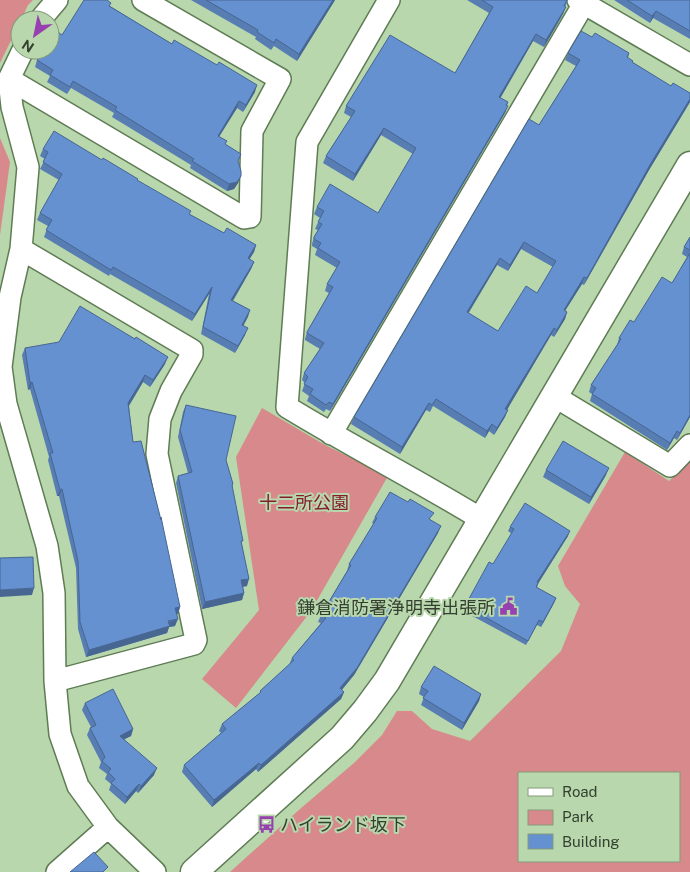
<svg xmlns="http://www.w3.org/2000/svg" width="690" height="872" font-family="'Public Sans','Noto Sans JP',sans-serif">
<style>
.green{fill:#d7898b;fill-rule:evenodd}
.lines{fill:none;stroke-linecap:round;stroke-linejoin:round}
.minor-casing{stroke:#5f7c55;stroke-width:24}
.tertiary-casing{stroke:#5f7c55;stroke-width:29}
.minor{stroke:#fff;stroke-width:21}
.tertiary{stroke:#fff;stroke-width:26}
.wall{fill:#577db3;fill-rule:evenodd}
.shaded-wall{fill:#476692}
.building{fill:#6591d0;stroke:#476692;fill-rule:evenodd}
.labels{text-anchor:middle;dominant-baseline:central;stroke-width:4;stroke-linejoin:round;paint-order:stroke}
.park-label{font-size:18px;fill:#841e2e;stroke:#b8d7ad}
.poi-label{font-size:18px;fill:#34402f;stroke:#b8d7ad;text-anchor:end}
</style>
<rect width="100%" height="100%" fill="#b8d7ad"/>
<path class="green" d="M0,0h33l-5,5 -7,15h-1v2l-20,41z
M0,138l10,24 -10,73z
M262,408l63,37 63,31 -77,135 -75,97 -34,-29 57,-69 -23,-153z
M625,452l44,29 21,-20v411h-460l70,-63 54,-46 28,-28 15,-24h15l20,18 38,12 91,-90 19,-47 -15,-18 -7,-20zM519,773h160v88h-160z"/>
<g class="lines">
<defs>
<path id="minor" d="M389,0l-82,142 -20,265c64,39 130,73 194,112
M578,0l112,65
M40,20l17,-20
M23,50l-14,29 3,28 16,60 -7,82 -11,48 -9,70 5,37 41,142 7,47 1,88 5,53 18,52 30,41 47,45
M9,79l235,139 6,-1 2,-86 28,-52 -137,-79
M21,249l171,101v4l-21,37 -11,28 -3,35 39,186 -2,4 -139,37
M554,396l116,70 20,-21
M331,434l255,-434
M57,872l51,-45"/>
<path id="tertiary" d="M194,872l148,-134 23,-27 22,-30 303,-516"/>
</defs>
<use href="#minor" class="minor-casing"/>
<use href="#tertiary" class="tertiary-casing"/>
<use href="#minor" class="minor"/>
<use href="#tertiary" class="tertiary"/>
</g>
<path class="wall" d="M191,0h144l-38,61 -23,-15 -3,4 -16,-11 1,-2z
M467,0h101l-3,7 -2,7 -19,33 -11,-6 -33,57 8,4 -3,11 -175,298 -4,-2 -2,3 -17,-11 2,-5 -7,-5 3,-8 -3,-3 2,-7 16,-24 -15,-9v-1l2,-7 22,-39 -4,-2 2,-7 10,-16 -22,-13 2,-6 -5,-3v-2l2,-7 4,-7 -3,-1 5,-11 -6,-4 3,-7 61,6 35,-59 -32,-19 -28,46 -30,-18 3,-7 25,-39 -7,-4 2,-7 109,-33 34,-60z
M614,0h76v39l-37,-21 -3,5z
M110,6l62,38 83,48 -12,20 -6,-4 -18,29 19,25v21l-4,6 -7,2 -37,-23 1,-3 -79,-48 2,-4 -43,-25 -4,6 -20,-12 3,-6 -15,-9 2,-7 25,-25z
M592,37l37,16 -1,5 4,4 39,24 19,7v9l-41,68 -65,115 -2,-1 -17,27 2,1 -2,7 -11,18 -3,-2 -44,75 -2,7 -11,18 -5,-4 -4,7 -52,-32 -3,6 -4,-2 -26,44 -49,-30 3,-7 222,-351 -11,-6 3,-7zM521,249l32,18 -16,26 -39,38 -30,-18 29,-48 11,6z
M43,149l59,11 36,21 52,34 34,18 32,12 -2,7 -5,7 5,3 -3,7 -18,32 17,9 -7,16 2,9 -10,18 -34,-19 8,-40 -17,27 -82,-47 -1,2 -65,-39 4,-11 -11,-6 3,-7 19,-33 -19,-11 5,-10 -5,-3z
M690,237v180l-13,23 -3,-2 -7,12 -77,-49 2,-7 -3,-2 2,-7 26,-40 2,-7 53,-55 15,-26 -5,-3 2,-7z
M25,348l140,16 -15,23 -7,-5 -14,24 4,36 47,165 -2,7h-2l-1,12 -6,1 -2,6 -81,24 -8,-28 -2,-61 -17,-72h-2l-9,-36 1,-3 -19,-68 -2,1 -6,-35z
M186,405l40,55 7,24 -1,3 10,58 5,41 -4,1 1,6 -2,7 -40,9 -26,-126 2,-7 10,-3 -10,-36 5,-25z
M546,470l60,5 -17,29 -46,-27z
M375,517l56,3 7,13 -84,142 -12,15 2,2 -3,7 -83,73 -2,-3 -44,38 -30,-35 2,-7 37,-32 -2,-2 3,-7 38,-31v-2l29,-26 3,-7 29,-35 -3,-1 3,-7 26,-44 2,-7 25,-40 -2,-1z
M510,527l58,9 -30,47 -1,5 19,10 -2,5 -13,24 -4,-2 -11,20 -63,-34 2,-5 28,-42 19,-30 -4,-3z
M421,687l60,7 -2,7 -17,29 -41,-25 3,-8 -5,-3z
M85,703l48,26 -2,7 -7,3 30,36 -16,18 -2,-2 -11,13 -16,-14 2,-6 -6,-5 2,-5 -8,-6 2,-6 -14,-27 3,-7 1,-1 -9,-17z"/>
<path class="shaded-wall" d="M333,0h2l-38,61 2,-7z
M566,7l-3,7 -19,33 2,-7z
M656,11l-3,7 -3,5 2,-7z
M536,34l-3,7 -36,63 2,-7z
M257,85l-2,7 -12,20 3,-7z
M690,99v3l-41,68 -65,115 3,-7 64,-115z
M239,101l-2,7 -22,35 3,-7z
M508,106l-3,7 -175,298 3,-7z
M384,128l-3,7 -28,46 2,-7z
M241,176l-3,7 -4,6 -7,2 2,-7z
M524,242l-3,7 -13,22 2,-6z
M256,245l-2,7 -8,13 2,-7z
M500,258l-3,7 -32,54 2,-7z
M254,262l-3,7 -22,38 2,-7z
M584,277l-2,7 -21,33 3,-7z
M212,287l-3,7 -17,27 3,-7z
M250,310l-2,7 -8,15 2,-7z
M567,312l-2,7 -11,18 3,-7z
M248,328l-3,7 -10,18 3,-7z
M554,328l-3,7 -48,81 2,-7z
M168,357l-3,7 -15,23 3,-7z
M145,375l-2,7 -17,28 2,-7z
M32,382l-2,7 -2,1 2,-7z
M429,403l-3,7 -26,44 2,-7z
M508,410l-3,7 -11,18 3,-7z
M690,415v2l-13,23 3,-7z
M492,424l-3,7 -4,7 2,-7z
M677,431l-3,7 -7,12 3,-7z
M609,468l-3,7 -17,29 2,-7z
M62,489l-3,7h-2l3,-6z
M441,526l-3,7 -84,142 -17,20 3,-7z
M570,531l-2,5 -32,51 1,-5z
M249,579l-2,7 -9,1 3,-7z
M34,588l-2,7 -32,2v-7z
M244,593l-2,7 -40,9 3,-7z
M556,598l-2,5 -13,24 2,-5z
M180,607l-2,7 -6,1 3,-7z
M178,619l-3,7 -6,1 -2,6 -81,24 3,-7z
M344,692l-3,7 -83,73 3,-7z
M481,694l-2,7 -17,29 2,-7z
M133,729l-2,7 -14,7 3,-7z
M259,763l-3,6 -44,38 2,-7z
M157,768l-3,7 -16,18 3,-7z
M139,784l-3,7 -11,13 2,-7z"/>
<path class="building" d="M84,0h23l4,3 -2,3 63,38 2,-4 43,25 2,-3 38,23 -11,20 -7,-4 -21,35 9,5 -2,3 16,10 -3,7 3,10v5l-4,6 -8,2 -37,-23 2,-2 -79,-49 2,-3 -44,-26 -3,6 -20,-12 3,-5 -16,-10 6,-10h7v-12l5,-8 7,5z
M206,0h127l-34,54 -23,-15 -2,4 -17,-11 1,-2z
M482,0h85l-3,6 2,1 -20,33 -10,-6 -37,63 9,5 -2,3 2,1 -175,298 -4,-2 -3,3 -16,-11 3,-5 -9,-5 4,-7 -4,-4 20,-30 -17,-10v-1l26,-45 -6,-3 13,-22 -22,-14 3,-5 -7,-4v-2l8,-13 -4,-2 6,-11 -7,-4 13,-23 48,29 38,-65 -32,-20 -29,46 -29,-18 29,-45 -9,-5 44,-71 65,38 38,-66z
M627,0h63v31l-34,-20 -4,5z
M581,31l11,6 3,-4 34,20 -2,4 6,4 -1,1 39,24 2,-3 17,10v6l-39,64 -64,115 -3,-1 -20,33 3,2 -10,18 -3,-2 -49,81 3,1 -11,18 -5,-4 -5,7 -51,-32 -4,6 -3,-2 -27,44 -48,-30 175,-298 10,6 41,-65 -12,-7zM524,242l32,19 -19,32 -11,-7 -28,45 -31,-19 33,-54 10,7z
M54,131l48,29 1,-2 35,21 -1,1 54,31 -2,3 35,19 3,-5 29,17 -8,13 6,4 -23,38 19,10 -8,15 6,3 -10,18 -35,-19 9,-40 -17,27 -82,-47 -2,3 -65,-40 6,-10 -12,-7 22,-39 -19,-12 5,-10 -5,-3z
M690,237v13l-6,-3z
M690,253v162l-10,18 -3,-2 -7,12 -78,-49 4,-6 -5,-3 30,-46 -2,-1 11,-18 4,2 28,-45 10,6z
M80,306l55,33 1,-2 32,20 -15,23 -8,-5 -17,28 5,39 8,-1 20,79v-3l19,90 -5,1 3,11 -10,2 2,5 -81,24 -9,-28 -2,-61 -16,-72 -2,1 -10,-37h3l-21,-71 -2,1 -5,-35 34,-6z
M186,405l50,11 -10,44 7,24 -1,1 11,56h-2l8,38 -8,1 3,13 -39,9 -27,-126 14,-4 -12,-42z
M563,441l46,27 -18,29 -45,-27z
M390,492l18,10 2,-3 24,14 -5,6 12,7 -84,142 -17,20 4,4 -83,73 -2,-2 -45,37 -30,-35 42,-36 -4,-5 39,-32 -1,-1 34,-31 -2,-2 34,-40 -5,-3 30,-50 -2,-1 28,-46 -2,-1z
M525,503l45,28 -33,51 1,1 -2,4 20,11 -13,24 -4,-2 -11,21 -63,-35 24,-44 4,2 21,-35 -4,-2z
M33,557l1,31 -34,2v-32z
M434,666l47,28 -17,29 -41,-25 5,-7 -7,-4z
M113,689l20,40 -13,7 37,32 -16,18 -2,-2 -12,13 -16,-14 4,-4 -7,-7 3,-3 -9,-8 3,-4 -15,-29 6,-3 -11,-22z
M94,852l14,15 -5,5h-33z"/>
<defs>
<symbol id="civic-bare" viewBox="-9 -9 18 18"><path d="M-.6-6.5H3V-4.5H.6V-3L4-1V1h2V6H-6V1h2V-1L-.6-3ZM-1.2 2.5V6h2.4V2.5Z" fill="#9641af" stroke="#b8d7ad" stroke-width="2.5" paint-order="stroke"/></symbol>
<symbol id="bus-bare" viewBox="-9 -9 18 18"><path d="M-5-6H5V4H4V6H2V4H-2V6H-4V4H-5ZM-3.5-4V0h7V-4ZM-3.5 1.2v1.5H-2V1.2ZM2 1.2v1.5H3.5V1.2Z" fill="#9641af" stroke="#b8d7ad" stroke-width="2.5" paint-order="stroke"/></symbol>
</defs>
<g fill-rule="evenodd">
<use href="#civic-bare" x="496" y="594" width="25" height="25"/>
<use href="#bus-bare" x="254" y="812" width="25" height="25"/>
</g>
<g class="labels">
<g class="park-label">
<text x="304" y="502">十二所公園</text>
</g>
<g class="poi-label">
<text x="495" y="607">鎌倉消防署浄明寺出張所</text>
<text x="280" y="824" text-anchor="start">ハイランド坂下</text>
</g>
</g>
<rect x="518" y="772" width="162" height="90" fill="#b8d7ad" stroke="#839b7b"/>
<rect x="528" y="788" width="25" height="8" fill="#ffffff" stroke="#839b7b"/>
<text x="562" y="797" font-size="15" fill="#34402f">Road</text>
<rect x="528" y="810" width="25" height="15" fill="#d7898b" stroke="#839b7b"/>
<text x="562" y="822" font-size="15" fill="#34402f">Park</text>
<rect x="528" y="834" width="25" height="15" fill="#6591d0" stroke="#839b7b"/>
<text x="562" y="847" font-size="15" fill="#34402f">Building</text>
<g transform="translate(35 35) rotate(213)"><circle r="24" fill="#b8d7ad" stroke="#839b7b"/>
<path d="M0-4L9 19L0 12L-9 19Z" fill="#9641af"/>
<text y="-8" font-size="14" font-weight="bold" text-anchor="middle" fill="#34402f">N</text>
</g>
</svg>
